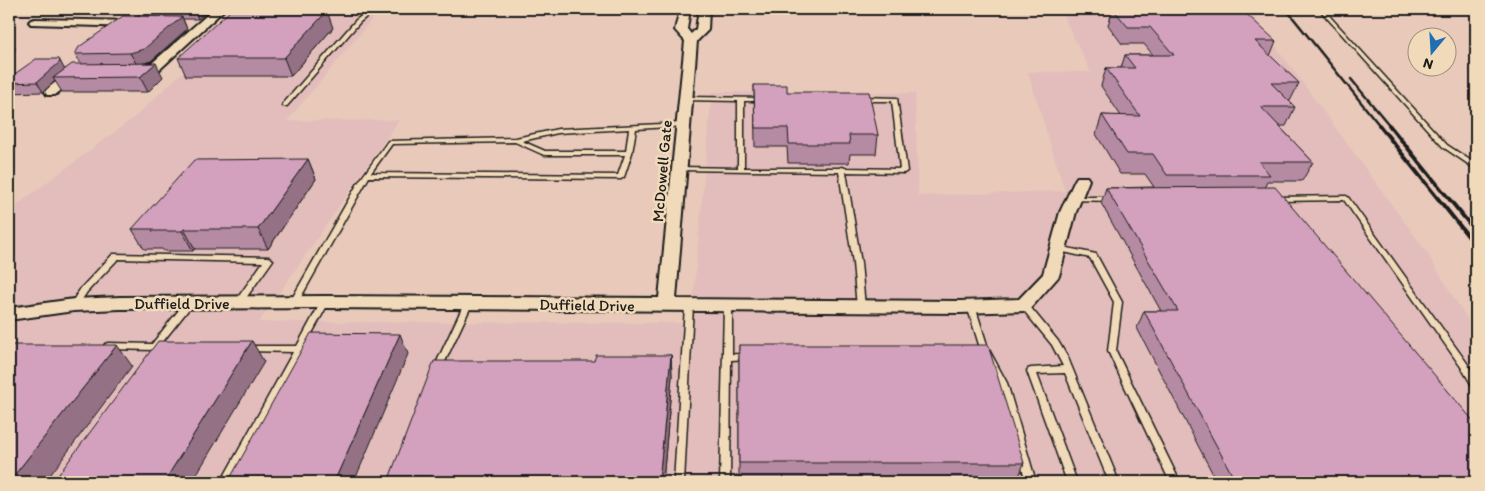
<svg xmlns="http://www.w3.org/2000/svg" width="1485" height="491" font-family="Itim,sans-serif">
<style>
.built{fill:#e2bdbb}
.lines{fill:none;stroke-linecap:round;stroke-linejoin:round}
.stream{stroke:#609194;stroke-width:4}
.service-casing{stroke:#1c1c1c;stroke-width:3}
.minor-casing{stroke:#1c1c1c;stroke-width:4}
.service{fill:#f1dab9;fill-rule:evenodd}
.minor{fill:#f1dab9;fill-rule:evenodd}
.rail-far1{stroke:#1c1c1c;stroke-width:2.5}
.rail{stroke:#1c1c1c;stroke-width:4}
.wall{fill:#b58aa3;stroke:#1c1c1c}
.shaded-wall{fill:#947185;stroke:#1c1c1c}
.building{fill:#d3a1be;stroke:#1c1c1c}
.labels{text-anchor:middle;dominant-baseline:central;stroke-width:5;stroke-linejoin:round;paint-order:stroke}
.street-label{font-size:16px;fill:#1c1c1c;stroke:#f1dab9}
</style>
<rect width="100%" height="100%" fill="#e8c9ba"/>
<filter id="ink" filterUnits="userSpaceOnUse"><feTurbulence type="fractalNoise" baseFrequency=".02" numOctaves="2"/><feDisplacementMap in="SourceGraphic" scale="10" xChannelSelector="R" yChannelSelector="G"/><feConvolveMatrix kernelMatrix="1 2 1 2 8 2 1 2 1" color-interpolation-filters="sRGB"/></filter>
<g filter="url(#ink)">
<path class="built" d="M250,9l129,2 -92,110 112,-1 -140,202 432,1 21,-231 203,1 3,103 147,-5 -37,-119h63l-31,-63 189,1 176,240 51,84v148h-1467v-271l127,-95z"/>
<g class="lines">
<path class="stream" d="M9,54l5,-5"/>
<defs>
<path id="service" d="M371,9h5l-16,13 -73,84h-4v-2l73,-84z
M1319,9h4l124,136 29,19v5l-2,-1 -31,-21z
M686,97l80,1v2l-2,1h-20v67h95l3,-1 3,1 55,1 -8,-68h-32l-3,-2 3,-2 37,1 10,73 -3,2 -58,-1 15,91 4,44 -1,2h-6l-1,-2 -4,-44 -14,-91 -161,-2 -1,-1 3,-2 58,1v-67l-54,-1v-2z
M683,123l3,2 -1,1 -49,3 -4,24 -8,24 -3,2 -252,-2 -72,127h-6l-1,-2 68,-119 30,-42 128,-3 42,-9zM629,129l-3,22h-81l-23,-10 36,-8zM515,142l29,13h81l-7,20 -247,-2 21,-29z
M1346,196l2,1 119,166 9,15v10l-3,-1 -12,-20 -117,-167 -68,1 -3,-2 3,-2z
M1073,197h39l3,2 -3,2 -41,-1 -1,-1z
M1055,246h3l38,8 26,48 -6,49 64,131h-10l-62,-131 6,-49 -24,-44 -35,-8 -1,-2z
M113,254l156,3 4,3 -32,45h-6l-1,-2 29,-41 -145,-3 -31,33 -10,15h-6l-1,-2 11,-17z
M325,299l3,1 1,2 -98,180h-10l72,-130 -47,-1 -3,-1 -1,-2 1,-2h54l25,-46z
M189,300l3,1 1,2 -1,2 -31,39 4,1 1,2 -1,2 -11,1 -46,-1 -3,-1 -1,-2 1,-2 3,-1 44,1 34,-43z
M468,301l3,1 1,2 -31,66 -1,2 -3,1 -3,-1 -1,-2 31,-66 1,-2z
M1024,302l3,1 31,38 10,17 51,124h-10l-44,-109 -28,1 40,108h-10l-40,-111 1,-2 3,-1 32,-2 -11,-21 -31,-38 -1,-2 1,-2z
M689,303l3,1 1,2 -9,176h-10l11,-176 1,-2z
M728,303l3,1 1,2v48l19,1 1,2 -1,2 -20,1 -1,122h-10l4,-176 1,-2z
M971,303l3,1 1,2 13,42 19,35 29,99h-10l-27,-99 -19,-35 -13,-42 1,-2z"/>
<path id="minor" d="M214,9h11l-65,60 -24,6 -4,-1 -2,-3 2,-3 20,-5z
M680,9h10l-3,20 4,5 5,-5 3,-20h10l-1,21 -11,11 -21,258 284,2 59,-2 24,-25 17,-62 15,-32 2,-3h10l2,3 -13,32 -17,64 -29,33 -6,2 -64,2 -635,-5 -205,1 -46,2 -65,9v-12l65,-9 46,-2 205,-1 334,2 26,-257 -10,-11z
M35,19l100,2 6,3 -6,3 -104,-3 -2,-2 2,-2z
M75,69l4,1 2,3 -2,3 -24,19h-8l-2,-3 2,-3 24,-19z"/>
</defs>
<use href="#service" class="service-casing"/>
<use href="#minor" class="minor-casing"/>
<use href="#service" class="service"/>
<use href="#minor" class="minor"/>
<path class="rail-far1" d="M1286,9l94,117
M1351,79l39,47"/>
<path class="rail" d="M1379,125l97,121
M1389,125l87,107"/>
</g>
<path class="wall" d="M136,9h74l-12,10h-15l4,10 -36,32 -8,3 20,13 -15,15h-86l-7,-11 -12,11 -34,1v-15l56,-9 16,-5 -6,-10 65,-38z
M1113,9l163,32 -6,15 29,27 -9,18h-1l6,6 -9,19h-7l34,36 -11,19h-35l-2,6 211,295h-259l-80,-154 7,-17h17l-60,-108 5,-15 48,-1 -9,-13h-25l-24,-40 6,-19 19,1 -20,-30 5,-18h15l4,-13h28l-9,-11h-22l-14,-19z
M333,28l-42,48h-105l-8,-18z
M754,85l33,7 91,43 -2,19h-26l-1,9h-61l-1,-16h-32z
M308,159l8,20 -48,70h-73l-2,2h-29l-2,-2h-18l-12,-20z
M739,345l285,118 -7,19h-278z
M671,355l1,21 -9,106h-270l-3,-6 204,-115z"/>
<path class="shaded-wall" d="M194,9h16l-12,10z
M327,11l6,17 -42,48 -7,-18z
M182,17l5,12 -36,32 -14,4 -7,-12z
M59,59l7,13 -13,6 2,3 -12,11 -6,-10z
M156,63l7,14 -15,15 -8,-15z
M308,159l8,20 -48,70 -10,-20z
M184,229l11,20 -2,2 -11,-20z
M400,334l8,20 -54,128h-20z
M252,341l12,21 -72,120h-28z
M117,345l15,21 -87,116h-36z
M671,355l1,21 -9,106h-4z"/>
<path class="building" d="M1113,9h128l35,32h-21l44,42h-28l24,24h-34l52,55h-54l11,13h-103l-14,-21h-26l-25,-39 38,1 -34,-48h29l-10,-13h49l-24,-28h-22z
M230,11h97l-43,47h-106z
M123,16l59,1 -38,32 -14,4 -55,1 4,-7z
M36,59h23l1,3 -23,20 -28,1v-5z
M156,63l-16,14 -87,1 19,-14z
M754,85h33v7h82l9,43h-29l1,9h-61l-1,-16h-33z
M308,159l-50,70h-74l-2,2h-30l2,-2h-22l62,-69z
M1275,187l201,237v58h-240l-92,-171h34l-72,-123z
M311,333l89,1 -66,148h-106z
M158,341h94l-88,141h-111z
M9,345h108l-108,137z
M739,345h249l36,118h-285z
M596,355h75l-12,127h-229l2,-6h-42l44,-115h160z"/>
</g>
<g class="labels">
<g class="street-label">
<text transform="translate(662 171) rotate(-85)">McDowell Gate</text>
<text x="182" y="303">Duffield Drive</text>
<text transform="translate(587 305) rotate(1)">Duffield Drive</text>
</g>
</g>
<rect width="1485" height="491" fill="none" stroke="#f1dab9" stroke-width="30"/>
<rect x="15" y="15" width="1455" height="461" fill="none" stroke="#1c1c1c" stroke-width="2" filter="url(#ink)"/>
<g transform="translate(1432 52) rotate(198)"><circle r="24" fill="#f1dab9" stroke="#9c8e7a"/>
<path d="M0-4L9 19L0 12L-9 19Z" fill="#1f6fb2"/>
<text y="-8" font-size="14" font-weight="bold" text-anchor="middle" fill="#1c1c1c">N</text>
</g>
</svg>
